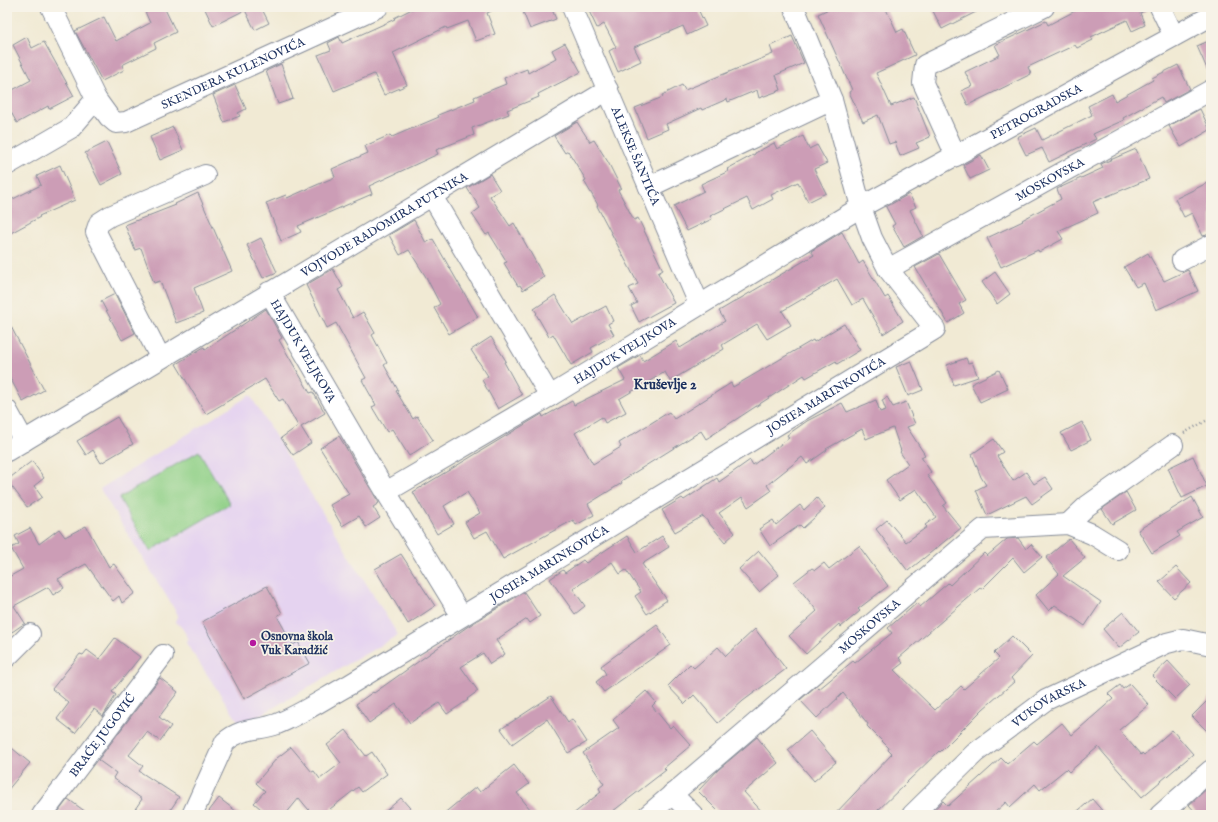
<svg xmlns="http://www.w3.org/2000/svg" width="1218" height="822" font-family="'IM FELL English',serif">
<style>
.built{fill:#e5d3f0}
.green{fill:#90d087;stroke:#568072}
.building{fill:#cc9db6}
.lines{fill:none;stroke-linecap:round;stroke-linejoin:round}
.minor-casing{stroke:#868c99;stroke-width:22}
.path{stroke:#868c99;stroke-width:2.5;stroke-dasharray:1 3;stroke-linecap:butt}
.minor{stroke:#fff;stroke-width:20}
.poi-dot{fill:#b5179e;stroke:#f7f3e8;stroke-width:1.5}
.labels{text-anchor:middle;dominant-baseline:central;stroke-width:3.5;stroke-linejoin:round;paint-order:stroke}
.street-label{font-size:12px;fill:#1b2f5e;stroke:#f7f3e8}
.poi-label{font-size:12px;font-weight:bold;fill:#1b2f5e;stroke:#f7f3e8;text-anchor:start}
.quarter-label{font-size:14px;font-weight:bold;fill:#1b2f5e;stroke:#f7f3e8}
</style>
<rect width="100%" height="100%" fill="#f7f3e8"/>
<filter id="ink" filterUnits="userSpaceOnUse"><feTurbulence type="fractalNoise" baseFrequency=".025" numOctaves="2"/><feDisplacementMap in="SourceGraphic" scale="8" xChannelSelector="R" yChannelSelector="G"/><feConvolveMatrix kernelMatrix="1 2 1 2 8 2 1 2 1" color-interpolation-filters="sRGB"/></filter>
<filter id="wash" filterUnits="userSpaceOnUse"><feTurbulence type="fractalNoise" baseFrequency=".012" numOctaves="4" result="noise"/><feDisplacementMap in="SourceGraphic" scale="16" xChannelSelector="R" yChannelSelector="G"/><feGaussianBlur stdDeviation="0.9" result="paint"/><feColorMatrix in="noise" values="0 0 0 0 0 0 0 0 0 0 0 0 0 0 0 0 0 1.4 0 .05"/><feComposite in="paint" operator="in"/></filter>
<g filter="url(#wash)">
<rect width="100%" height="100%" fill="#f1ead4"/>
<path class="built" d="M250,395l148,240 -151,88 -9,-2 -52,-78 3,-4 -7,-11 -7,-7 3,-6 -78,-126z"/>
<path class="green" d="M199,451l31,53 -80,47 -31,-53z"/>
<g id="blocks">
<path class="building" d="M143,7h21l12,25 -22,11 2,5 -34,17 2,5 -22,11 -27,-50 29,-14 12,24 34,-18z
M204,7h57l8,16 -14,7 -10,-20 -32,16z
M416,7h84l-13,6 8,21 -19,7 -8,-20 -21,8 -1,-2 -53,26 14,32 -23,10 -10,-21 -40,17 -16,-36 13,-5 -3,-7 11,-6 3,6 53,-24 -1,-1z
M521,7h30l5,12 -26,10z
M587,7h110l9,19 -19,9 -4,-9 -49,21 7,14 -23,11 -9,-21 7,-4 -12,-23 -7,4z
M833,7h52l12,25 6,-3 12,26 -39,18 15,33 23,-9 16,40 -14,6 3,5 -19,8 -5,-14 -6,2 -11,-29 -15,7 -14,-30 3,-2 -34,-76z
M931,7h55l-44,22z
M1073,7h76v2l-9,4 5,12 -13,6 -5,-11 -36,17 2,3 -16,8 -2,-3 -47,22 3,7 -63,31 -7,-14 11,-5 -7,-14 35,-17 -5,-10 51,-24 2,4 27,-14z
M792,36l12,27 -28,12 5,15 -22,8 -2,-8 -29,12 -1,-3 -25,11 -1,-2 -35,16 2,5 -21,9 -12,-30 28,-11 -1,-2 20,-10 3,5 88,-36 -3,-8z
M27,37l5,11 12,-6 30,54 -25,13 -1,-3 -31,17 -10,-18v-12l24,-13 -18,-35z
M1211,40v38l-14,-32z
M565,43l16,29 -43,22 1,3 -32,13 2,4 -37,14 2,7 -38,15 2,4 -69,32 3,8 -74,32 3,6 -20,9 -15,-38 20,-8 1,3 48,-21 -3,-8 36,-16 -3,-7 25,-11 2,2 47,-20 -1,-2 37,-15 -1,-3 32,-13 -2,-6 23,-9 1,4 28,-15 -4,-8z
M281,64l12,35 -15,5 -12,-33z
M1178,65l12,24 -26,14 -3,-6 -38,21 1,2 -31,14 3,5 -47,23 -7,-14 -16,7 -9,-18 19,-9 6,12 50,-25 -4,-9 24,-12 3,7 38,-21 -1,-2z
M235,85l11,24 -8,4 2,3 -16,6 -11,-27z
M1200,109l10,21 -29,17 -12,-21z
M577,122l13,20 4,-2 14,22 13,26 -3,2 16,30 4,-2 25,52 -5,3 16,30 -35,19 -8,-16 6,-3 -8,-15 9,-4 -41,-78 1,-1 -14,-24 2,-1 -18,-29 -3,2 -11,-17z
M173,127l10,23 -23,10 -10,-23z
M803,136l6,13 8,-4 10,18 -13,6 12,24 -18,9 -10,-20 -27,13 2,4 -20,11 -6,-12 -37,18 2,3 -25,12 -13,-25 30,-15 -3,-7 28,-13 -2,-2 28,-15v-1l19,-10 3,6z
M107,142l15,32 -21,11 -16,-32z
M1136,149l13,30 -56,23 5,11 -40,18 5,8 -24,13 -1,-2 -37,17 -14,-29 36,-17 -1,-1 39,-21 -4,-10 46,-21 -2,-4z
M981,155l8,15 -19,9 -7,-14z
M60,165l15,35 -36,16 1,1 -33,18v-33l34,-17 -4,-9z
M490,174l10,16 -10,6 20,30 4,-3 30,54 -21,13 -3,-5 -2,1 -14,-23 3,-1 -18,-29 -3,2 -14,-21 8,-6 -13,-20z
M1211,181v53l-8,2 -11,-23 -8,4 -9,-18z
M198,193l34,78 -38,17 9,25 -27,10 -16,-42 -6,2 -13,-35 -6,2 -10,-25 51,-20 -1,-1z
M909,194l7,13 -6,3 13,26 -19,11 -12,-21 3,-2 -9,-17z
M414,220l12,23 7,-4 45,78 -29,17 -15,-26 6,-4 -14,-27 -17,-27 -9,5 -11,-20z
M842,232l17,32 4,-3 22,37 3,-2 15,25 -20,13 -20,-35 -11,6 -15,-26 -55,32 9,14 -24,14 -10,-15 -35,21 2,4 -54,32 -5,-9 -46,27 7,13 -21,11 -3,-6 -27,16 18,31 28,-17 -2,-4 50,-31 5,7 57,-36 2,4 80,-47 1,2 30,-18 16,26 -23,14 -1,-3 -30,17 -2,-3 -98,64 -5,-8 -80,50 1,2 -34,21 6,11 -18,10 -3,-5 -70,39 -16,-28 -13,7 -9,-16 15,-9 -13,-21 -23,14 10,18 -17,10 -24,-42 129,-78 1,3 29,-16 2,4 51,-25 -7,-12 22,-13 3,6 33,-20 4,7 45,-27 -6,-10 95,-56 -3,-4z
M261,238l16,34 -14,6 -16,-33z
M1148,253l16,28 24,-11 10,21 -42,19 -12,-27 -8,4 -12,-20z
M939,254l27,46 -7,4 5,9 -16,10 -33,-56z
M333,269l10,18 -5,3 15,28 10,-6 12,21 -3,2 15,28 -3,2 14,25 -2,1 17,28 4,-3 16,24 -24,16 -17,-27 -5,3 -15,-25 4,-2 -14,-25 4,-2 -30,-55 -9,5 -21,-43z
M995,272l15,22 -13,10 -15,-22z
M115,294l20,39 -13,7 -21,-39z
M555,295l18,29 33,-18 7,15 -5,3 6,11 -23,13 2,4 -22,13 -18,-31 -4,3 -13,-23 1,-1 -3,-4z
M266,309l16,29 -3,2 31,53 3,-1 12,21 -24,14 10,16 -18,12 -12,-17 17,-12 -15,-27 -4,2 -14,-22 -59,35 -30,-50 28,-17 1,3z
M7,319l37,71 -21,12 -16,-30z
M491,337l15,24 -2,1 18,33 -24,14 -16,-29 6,-4 -17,-26z
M966,358l2,5 4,-1 6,15 -24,8 -7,-20z
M911,361l12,29 -15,6 -12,-29z
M999,370l9,19 -28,13 -9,-18z
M887,397l6,10 13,-5 9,22 -8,3 18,28 -4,2 10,15 -4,3 20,28 -4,3 18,22 -53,43 -32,-42 11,-9 19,22 21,-15 -2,-2 11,-8 -20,-28 -16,11 -14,-20 22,-16 -8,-12 1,-1 -8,-23 -27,11 -4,-10 -36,20 1,1 -20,14 -5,-7 -35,28 4,6 -23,16 -6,-10 -23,16 16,20 -10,9 -22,-26 -28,16 -13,-22 20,-12 2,2 33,-22 2,4 31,-22 3,5 36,-27 -2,-3 20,-14 35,-18 5,9 29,-12 4,12 6,-2 -4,-10z
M117,417l16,27 -32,19 -8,-13 -7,5 -9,-14z
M1082,422l9,18 -20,10 -10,-17z
M339,436l40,67 -6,4 7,11 -14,9 -7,-11 -17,10 -12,-21 19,-11 -29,-46z
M994,439l9,13 -6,4 16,25 13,-9 8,12 11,-7 8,12 -21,15 -6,-8 -39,19 -11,-25 10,-5 -5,-8 -9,-23z
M1193,456l14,30 -25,12 -14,-30z
M32,461l12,17 -10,8 8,11 -15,10 -20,-27z
M1126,492l10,18 -24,14 -10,-15z
M1192,497l11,20 -26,15 3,4 -28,17 -14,-23z
M817,498l8,10 -22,20 -3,-3 -30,21 -11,-17 14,-9 3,5 24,-20 4,5z
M86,526l23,41 5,-3 21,29 -13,10 -3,-7 -6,5 -27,-37 -28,15 6,9 -11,7 -5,-8 -34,19 11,17 -13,9 -5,-7v-47l16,-9 -12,-21 8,-4 -4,-8 15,-8 9,16 20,-15 6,8z
M627,536l10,16 25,-16 7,11 -27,17 25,36 -20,14 -12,-18 6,-4 -15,-22 -6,4 -8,-12 -39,27 12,17 -10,8 -25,-35 13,-9 2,3 18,-13 3,3z
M1018,538l8,11 5,-5 11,13 -18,15 -11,-14 -31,31 -2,-1 -81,70 4,5 -9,7 41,40 26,-24 3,3 35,-31 -5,-5 18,-17 20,20 -21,22 3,4 -31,27 -43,43 -1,-1 -66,64h-39l58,-61 -4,-4 1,-2 -22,-22 1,-2 -25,-31 -26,25 -17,-18 16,-14 3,3 34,-28 2,2 37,-30 -4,-5 29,-25 3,4 28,-24 2,2 34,-32 3,3 20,-17z
M1069,539l16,19 -22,18 38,26 -16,24 -30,-21 -6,6 -13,-16 23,-21 -13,-16z
M859,546l29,40 -30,23 2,2 -19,16 -2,-3 -33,30 -17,-18 28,-25 -23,-29 18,-14 3,2 9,-7 5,6z
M759,551l20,24 -20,17 -20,-23z
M401,554l34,52 -27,18 -33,-55z
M1176,567l15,16 -17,15 -15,-16z
M267,586l15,27 -5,3 16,29 5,-3 12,21 -66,36 -42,-77z
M524,592l16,24 -10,7 -3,-4 -31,21 9,14 -15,10 -7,-11 -22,14 17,24 -11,8 1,1 -21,14 -8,-11 -29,20 -14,-19 -27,19 -13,-19 17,-12 1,1 93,-66z
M1123,612l16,20 -20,16 -16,-19z
M657,625l14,20 -67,47 -8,-10 10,-8 -5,-8z
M755,629l31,40 -43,32 -25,22 -24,-28 -9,9 -17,-18 22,-22 4,4 24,-21 8,9z
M115,638l25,19 -28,35 4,3 -13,21 -9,-7 -19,24 -18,-14 12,-16 -17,-14 28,-35 3,1 4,-5 12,9z
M1168,661l22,24 -15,14 -23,-23z
M160,678l18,14 -19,25 12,9 -11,15 -13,-9 -18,23 14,11 -4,5 40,26 -12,18h-36l11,-16 -29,-21 3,-5 -18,-13z
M1130,684l19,21 -30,25 22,25 1,-2 2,2 28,-25 21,24 -51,43 -44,-50 -29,25 -3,-3 -26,21 -5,-6 -25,23 -4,-5 -14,13h-64l15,-14 5,5 53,-48 6,6 27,-23 3,3 25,-21 10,12 41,-36 -5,-5 12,-9 3,4z
M646,691l10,11 -4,4 18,22 3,-3 18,20 -27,23 2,2 -58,45h-36l29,-23 -2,-4 5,-4 -21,-31 36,-25 -6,-8z
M551,696l17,26 4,-3 15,23 -19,11 -21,-34 -35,25 -11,-15z
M1211,697v38l-19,-19z
M346,730l20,26 6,-4 15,22 -25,18 -4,-5 -28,22 6,6h-23l-14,-17 -14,17h-17l-14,-12 11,-12 -9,-8 21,-25 14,-11 21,25 2,-1 6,8 21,-16 -14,-18z
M810,731l26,31 -22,19 -26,-31z
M757,737l21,26 -34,29 21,23h-43l-24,-24 21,-22z
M7,744l23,19 -23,28z
M514,765l15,19 -12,9 18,22h-93l34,-28 4,5z
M1211,785v30h-13l-9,-10z
M219,798l22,17h-35z
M401,798l15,17h-35z
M68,799l22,16h-34z
M1092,799l14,16h-33z"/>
</g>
</g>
<g filter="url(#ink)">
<use href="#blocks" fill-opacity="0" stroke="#868c99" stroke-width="1"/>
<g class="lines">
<defs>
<g id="minor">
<path id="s1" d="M572,7l127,297"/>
<path d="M1160,7l14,29"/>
<path id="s2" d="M96,99l13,18 7,6 10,-1 252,-115"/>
<path d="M956,156l-33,-73 2,-18 119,-58"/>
<path d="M7,165l64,-37 25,-29 -45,-92"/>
<path d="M649,187l183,-87"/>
<path d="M432,196l118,200"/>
<path d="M1182,260l29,-15"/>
<path id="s3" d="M888,269l323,-179"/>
<path id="s4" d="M269,292l117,200 164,-96 311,-189 350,-191"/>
<path d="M160,357l-64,-125 3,-9 11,-7 95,-41"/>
<path d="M7,410l17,31"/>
<path id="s5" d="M7,451l601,-361"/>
<path d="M386,492l75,123"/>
<path d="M1068,524l19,-18 86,-61"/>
<path d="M7,657l23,-23"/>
<path d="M672,794l21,21"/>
<path id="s6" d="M42,815l121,-160"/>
<path id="s7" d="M192,815l33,-73c17,-15 33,-11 52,-18 25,-10 48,-26 72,-39l586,-356 -47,-60 -16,-31 -11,-31 -29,-107 -38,-93"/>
<path id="s8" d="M648,815l335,-286 85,-5 24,10 26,16"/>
<path id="s9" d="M912,815l63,-62 71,-53 121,-57 16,-4 28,6"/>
<path d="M1160,815l51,-45"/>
</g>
</defs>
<use href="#minor" class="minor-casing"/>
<path class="path" d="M1184,433l27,-15"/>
<use href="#minor" class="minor"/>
</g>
</g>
<circle class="poi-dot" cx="253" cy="643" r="4"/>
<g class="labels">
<g class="street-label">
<text stroke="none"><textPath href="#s2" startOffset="159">SKENDERA KULENOVIĆA</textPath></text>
<text stroke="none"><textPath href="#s4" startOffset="985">PETROGRADSKA</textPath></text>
<text stroke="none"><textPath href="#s1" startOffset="162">ALEKSE ŠANTIĆA</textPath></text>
<text stroke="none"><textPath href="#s3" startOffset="185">MOSKOVSKA</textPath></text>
<text stroke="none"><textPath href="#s5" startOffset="440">VOJVODE RADOMIRA PUTNIKA</textPath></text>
<text stroke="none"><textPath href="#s4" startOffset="509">HAJDUK VELJKOVA</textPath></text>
<text stroke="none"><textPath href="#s4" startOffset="68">HAJDUK VELJKOVA</textPath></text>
<text stroke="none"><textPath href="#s7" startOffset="776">JOSIFA MARINKOVIĆA</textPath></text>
<text stroke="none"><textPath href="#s7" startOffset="452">JOSIFA MARINKOVIĆA</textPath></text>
<text stroke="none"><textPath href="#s8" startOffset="291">MOSKOVSKA</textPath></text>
<text stroke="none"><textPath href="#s9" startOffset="178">VUKOVARSKA</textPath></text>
<text stroke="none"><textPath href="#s6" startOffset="100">BRAĆE JUGOVIĆ</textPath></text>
</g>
<g class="poi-label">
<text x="261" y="636">Osnovna škola<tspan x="261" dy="14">Vuk Karadžić</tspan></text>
</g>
<g class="quarter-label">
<text x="665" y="385">Kruševlje 2</text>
</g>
</g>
<rect width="1218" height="822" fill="none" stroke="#f7f3e8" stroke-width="24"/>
</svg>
